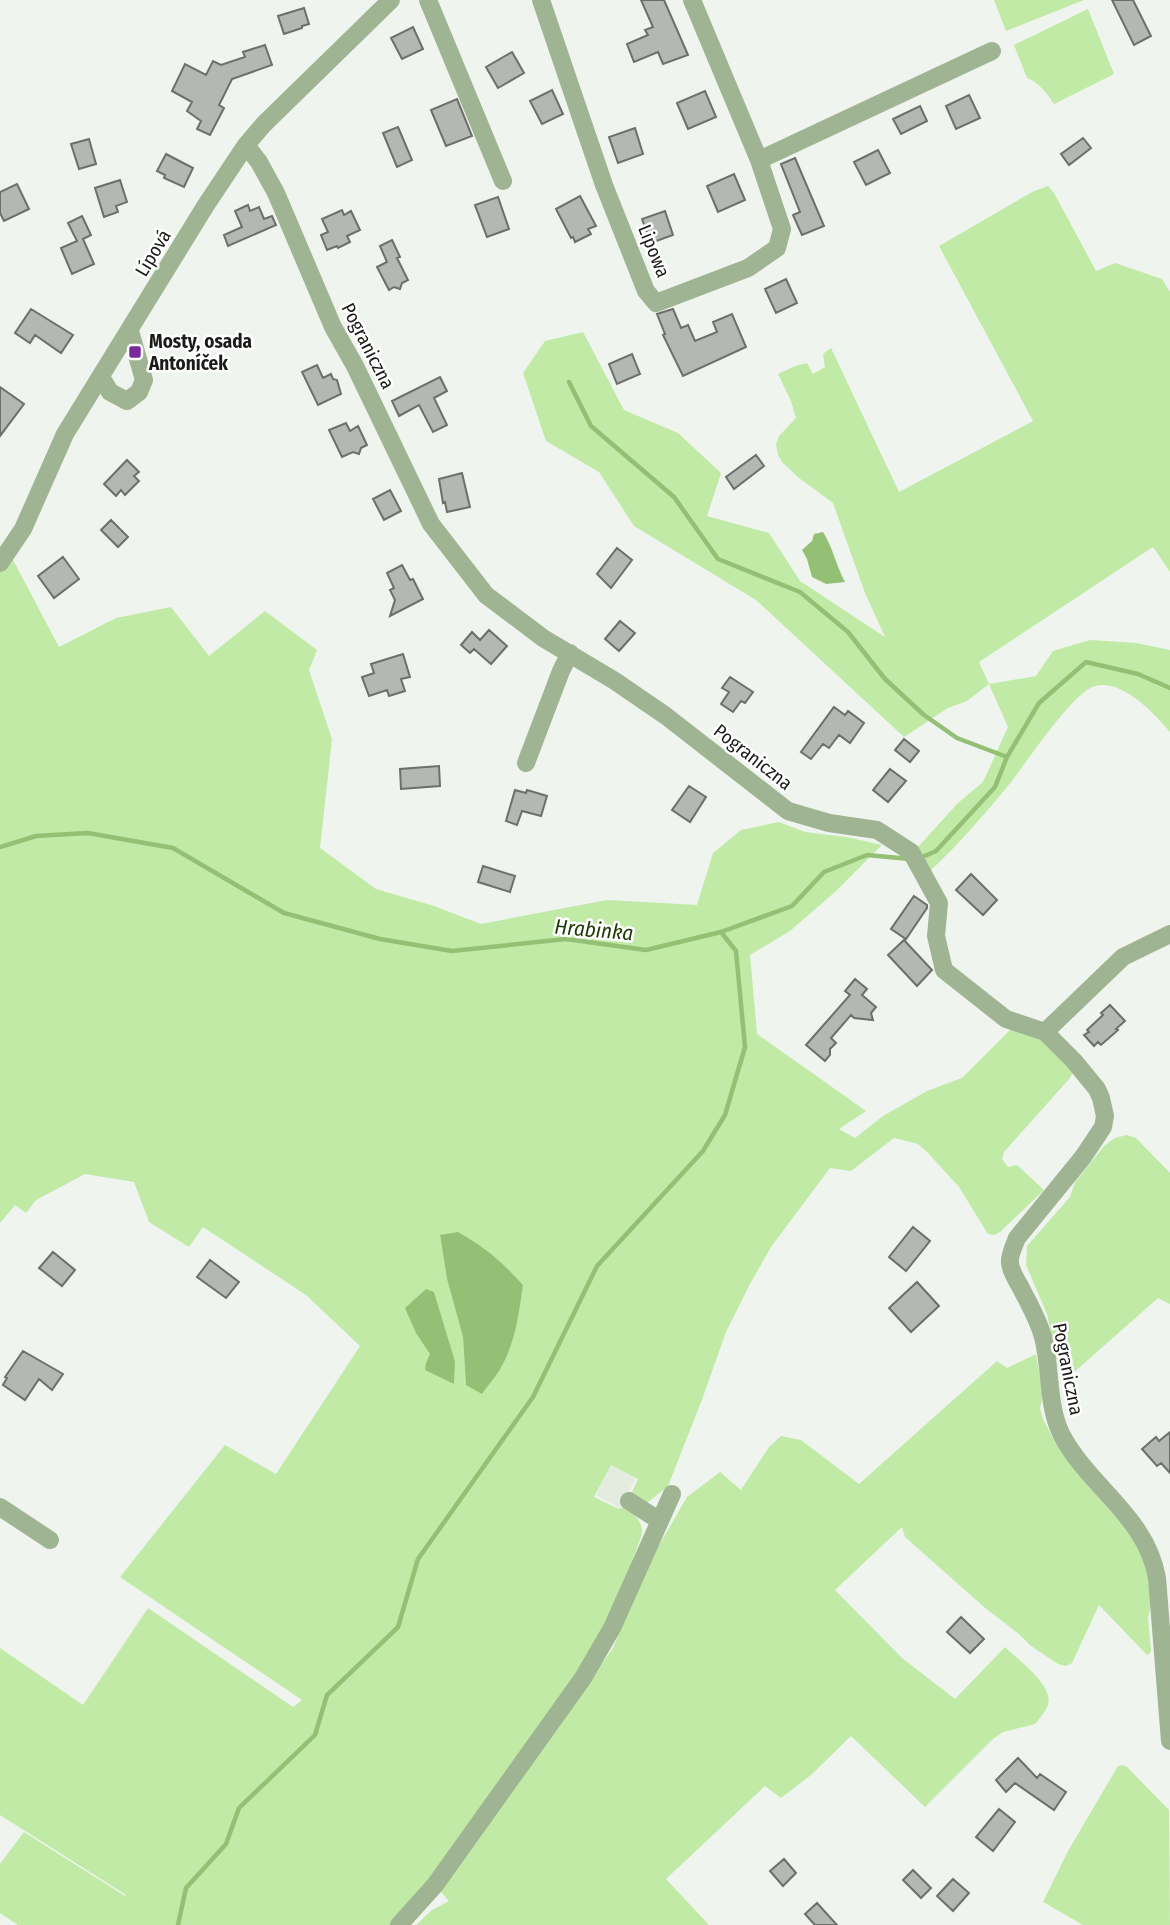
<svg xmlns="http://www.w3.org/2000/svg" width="1170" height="1925" font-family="'Fira Sans Condensed',sans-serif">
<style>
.built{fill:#e4ecdf}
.green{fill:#c0eaa6;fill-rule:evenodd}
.water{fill:#93c075}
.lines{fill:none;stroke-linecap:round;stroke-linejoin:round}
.stream{stroke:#93c075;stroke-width:4.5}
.building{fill:#b4b8b2;stroke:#6c6f6a;stroke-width:2}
.minor{stroke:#9fb493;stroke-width:18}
.poi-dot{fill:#79299a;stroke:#fff;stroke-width:2.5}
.labels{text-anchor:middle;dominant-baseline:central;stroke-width:5;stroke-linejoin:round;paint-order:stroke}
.street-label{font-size:19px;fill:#1b1c1a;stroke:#fff}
.poi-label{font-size:19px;font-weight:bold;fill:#1b1c1a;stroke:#fff;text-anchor:start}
.water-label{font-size:21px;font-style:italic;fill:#203c06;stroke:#fff}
</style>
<rect width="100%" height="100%" fill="#f0f4ee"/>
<path class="built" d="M611,1465l25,12 -16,31 -24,-13z"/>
<path class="green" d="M994,0h90l-78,31z
M1088,9l26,65 -60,30c-6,-10 -16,-22 -27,-26l-13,-33z
M1048,186l6,7 42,78 19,-8 47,16 8,13v280l-17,-25 -174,115 10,22 47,-8 17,-25 37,-11 46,3 34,7v82c-16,-19 -48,-53 -75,-46 -23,6 -71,81 -88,101 -25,30 -49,58 -77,84l-13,-23 41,-45 25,-21 25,-55 -19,-43 -22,17 -19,7 -44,29 -148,-137 -122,-74 -35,-54 -53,-31 -23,-68 22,-32 38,-9 41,78 54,23 43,40 -14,43 62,17 31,48 85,56 -20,-44 -32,-90 -34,-25 -17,-16 -4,-7 -2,-11 3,-8 17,-18 -5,-17 -13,-27 17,-8 12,-3 6,11 12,-7 -2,-13 8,-6 68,144 134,-71 -94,-175 93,-54z
M12,558l47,89 57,-29 55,-11 38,49 56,-45 52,39 -8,20 23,69 -12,109 56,41 58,17 47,18 126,-24 90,5 16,-52 28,-23 38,-8 26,10 42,5 35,8 -47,47 -45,39 -40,24 7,79 109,77 -27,18 16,9 28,-22 44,-25 35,-13 50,-50 28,9 35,32 -5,9 -66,74 -2,7 6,8 9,-2 27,25 -44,42 -6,3 -6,-1 -29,-47 -31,-34 -10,-9 -24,-6 -43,33 -21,-3 -59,79 -21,37 -24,48 -23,65 -35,89 -21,17 -15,-7v-4l6,-13 -27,-14 -17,32 25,12 3,-2c13,8 20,12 20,27l-36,99 -174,249 -42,43h-372l-18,-12v-49l24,-32 101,64 1,-1 -126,-80v-167l83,57 65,-97 145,99 9,-7 -182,-123 105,-132 51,29 84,-128 -54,-51 -103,-68 -14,20 -40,-25 -15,-40 -49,-8 -49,26 -10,13 -11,-8 -15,18v-653zM440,1235l83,50 -4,27 -8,32 -45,41 -3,-48 -16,-58zM434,1292l21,69 -29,2 5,-9z
M1127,1135l9,3 34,35v131l-12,-6 -86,76 -9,1 -5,-8 -11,-53 -21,-49 1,-19 43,-49 5,-15 29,-36 11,-8z
M1036,1354l7,42 -3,12 3,11 13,25 23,31 58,67 14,36 -1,32 -2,7 3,34 -2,3 -2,1 -48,-50 -27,58 -6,3 -8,-2 -27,-18 -12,-12 -35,-27 -79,-70 -3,-10 -67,63 67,68 53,41 50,-52c13,13 49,38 43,58 -2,6 -9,14 -13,19l-32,8 -10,7 -68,68 -74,-71 -40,39 -30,23 -16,-12 -99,93 43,46h-293l16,-15 17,-9 -8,-9 11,-19 161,-225 35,-84 39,-67 33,-25 21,18 28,-43 12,-11 20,4 58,44 138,-123 10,7z
M1123,1765l4,2 42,43 1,115h-87l-40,-23 25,-51 50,-85z"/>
<path class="water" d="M823,532c10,16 13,33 22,50l-19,2 -14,-7 -5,-18 -5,-9 10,-9 2,-7z
M458,1232c27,15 44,30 65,53 -4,29 -8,60 -24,86 -5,8 -12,15 -17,23l-16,-9 -3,-48 -16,-58 -7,-44z
M426,1289l8,3 21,69 -1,23 -29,-14 1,-7 4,-9 -14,-21 -11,-25z"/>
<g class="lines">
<path class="stream" d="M569,382l22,44 83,71 44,62 82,33 48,40 37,47 39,36 33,23 50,19
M0,847l36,-11 52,-3 85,15 111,65 96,26 72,12 114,-12 80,11 75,-18 71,-26 32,-34 43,-17 43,4
M918,859l18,-8 59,-64 12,-30 32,-54 47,-41 52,12 32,14
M178,1925l8,-37 40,-44 13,-36 76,-73 12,-40 71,-68 20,-68 115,-162 64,-131 106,-115 22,-36 20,-68 -9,-96 -15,-19"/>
</g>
<path class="building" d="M641,0h23l24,55 -25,9 -5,-12 -24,10 -7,-18 21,-9 -3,-5 8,-3z
M1112,0h21l18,36 -17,9z
M304,8l5,16 -7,2v2l-18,6 -6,-18z
M413,27l10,22 -21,10 -11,-21z
M265,45l7,20 -40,14 -13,26 5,3 -14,27 -13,-6 4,-8 -14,-10 5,-9 -20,-11 13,-27 21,11 7,-14 8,4 24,-8 -2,-5z
M512,52l12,21 -26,15 -12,-21z
M552,90l11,24 -21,10 -12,-23z
M705,91l11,26 -28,12 -11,-26z
M969,95l11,23 -24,11 -10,-23z
M457,99l15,37 -26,10 -15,-36z
M920,106l7,15 -26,13 -8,-15z
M398,127l14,33 -15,7 -14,-34z
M635,128l8,26 -25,9 -9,-26z
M1083,138l8,10 -22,17 -8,-11z
M89,139l7,25 -17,5 -8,-25z
M878,150l12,23 -24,12 -12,-23z
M166,154l27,14 -9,19 -20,-9 1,-3 -8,-4z
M795,158l29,68 -22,9 -9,-20 7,-3 -19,-48z
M734,174l11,26 -27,12 -11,-26z
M120,180l7,22 -11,4 2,6 -14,5 -9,-29z
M17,184l12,25 -25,12 -4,-8v-21z
M580,196l16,30 -8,3 3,5 -16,8 -2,-5 -2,1 -15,-29z
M498,197l11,32 -22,8 -12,-32z
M248,205l2,6 9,-4 5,12 8,-3 4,9 -48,21 -4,-11 18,-8 -7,-16z
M342,210l2,5 7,-4 9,19 -13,6 3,6 -12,6 -1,-2 -10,4 -6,-15 7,-3 -6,-13z
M665,211l8,24 -22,8 -9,-24z
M82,216l9,19 -8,4 11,25 -22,10 -11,-26 16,-7 -9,-18z
M392,240l8,17 -3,1 11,22 -6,3 -2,6 -6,-2 -5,3 -12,-23 10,-5 -7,-16z
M786,279l11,24 -21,10 -11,-24z
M31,309l42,26 -12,18 -26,-18 -5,8 -15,-10z
M673,309l8,19 7,-3 7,16 22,-9 -4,-10 19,-8 14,33 -63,29 -20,-41 2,-1 -8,-20z
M632,354l8,20 -23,10 -8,-20z
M317,365l6,13 8,-4 2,5 4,1 4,14 -23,11 -16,-33z
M440,377l7,14 -13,7 13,27 -14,7 -14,-27 -20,11 -7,-15z
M0,387l24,17 -24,32z
M346,423l4,8 8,-5 9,19 -6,3 -2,6 -6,-2 -11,5 -13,-27z
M756,455l8,11 -30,23 -8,-12z
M127,460l12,12 -5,4 5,5 -14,14 -4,-5 -5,6 -12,-12z
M462,473l8,34 -23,5 -2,-10 -2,1 -4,-24z
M390,490l11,21 -17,9 -11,-21z
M111,520l17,17 -10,10 -17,-17z
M617,548l15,12 -21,28 -14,-14z
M63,557l16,22 -25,19 -16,-22z
M402,565l8,15 3,-1 10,20 -33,17 5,-16 -5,-10 4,-2 -7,-15z
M620,621l15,12 -16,18 -14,-12z
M489,630l18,16 -16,18 -17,-15 -4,4 -9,-8 11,-13 8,8z
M403,654l7,23 -9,2 4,12 -16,5 -2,-6 -18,6 -7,-19 12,-4 -3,-9z
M730,677l23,15 -8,11 -4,-2 -8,11 -12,-8 8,-12 -7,-4z
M834,707l11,8 3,-4 16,12 -14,20 -11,-8 -10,13 -6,-4 -12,15 -10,-7z
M904,739l15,12 -9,11 -15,-12z
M439,766l1,20 -39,3 -1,-20z
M890,769l16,12 -18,21 -15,-12z
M689,786l17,11 -16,25 -18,-12z
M515,790l11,3 1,-3 20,6 -6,20 -19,-5 -5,14 -11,-4z
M483,866l32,10 -5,16 -32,-10z
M971,874l26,26 -14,15 -27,-25z
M914,896l13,9v3l-21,31 -15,-10z
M904,940l28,30 -15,16 -29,-31z
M855,979l12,10 -5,6 14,12 -5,6 2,7 -19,-2 -3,-3 -20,23 5,5 -6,6v6l-5,6 -19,-16 44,-50 -5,-4z
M1110,1005l15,16 -9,8 2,1 -17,15 -3,-3 -4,4 -10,-11 5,-3 -2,-2 16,-15 -2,-2z
M913,1227l17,14 -24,30 -17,-14z
M53,1252l22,18 -13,16 -23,-18z
M210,1260l29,22 -13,16 -29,-21z
M917,1282l22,24 -28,26 -22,-24z
M23,1351l40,23 -11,16 -13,-11 -14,21 -22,-15 4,-7 -2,-1z
M1170,1432v41l-9,-10 -4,3 -15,-17 14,-12 3,4z
M961,1617l23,22 -14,14 -23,-21z
M1018,1758l19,20 3,-4 26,18 -12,18 -39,-27 -9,9 -10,-12z
M999,1809l16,13 -22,29 -17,-14z
M784,1859l12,14 -13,13 -13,-15z
M913,1870l18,18 -10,10 -18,-18z
M953,1879l16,14 -16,18 -16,-15z
M817,1903l20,22h-22l-10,-11z"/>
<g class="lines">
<path class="minor" d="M428,0l75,181
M541,0l63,185 42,106 10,12 92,-35 29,-20 5,-19 -23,-69 -67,-160
M246,145l13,17 17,31 57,134 22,39 76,158 55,71 57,43 72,43 51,35 122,95 41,12 48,7 34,22 28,51 -3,33 8,34 62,49 39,13 29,29 23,28 4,9 4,18 -2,11 -20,30 -66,81c-3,8 -8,17 -7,25 1,9 7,18 11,25 8,16 17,31 22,49 9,34 3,73 22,104 29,49 82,78 92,137l13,163
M759,160l233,-109
M101,377l9,15 17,9 12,-9 5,-12 -14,-49
M0,563l23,-34 42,-95 141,-229 40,-60 18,-21 127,-124
M526,763l35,-92 9,-18
M1045,1032l78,-75 47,-23
M629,1501l31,20
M0,1507l50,33
M399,1925l36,-40 148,-207 29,-50 60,-134"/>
</g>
<rect class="poi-dot" x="128" y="345" width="14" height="14" rx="3.5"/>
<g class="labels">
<g class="street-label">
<text transform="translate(654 251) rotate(68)">Lipowa</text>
<text transform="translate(153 253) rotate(-59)">Lípová</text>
<text transform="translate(368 346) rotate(63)">Pograniczna</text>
<text transform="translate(753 757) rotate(38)">Pograniczna</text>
<text transform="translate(1068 1369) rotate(79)">Pograniczna</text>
</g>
<g class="poi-label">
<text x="149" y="341">Mosty, osada<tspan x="149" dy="22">Antoníček</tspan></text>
</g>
<g class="water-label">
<text transform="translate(594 930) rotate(5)">Hrabinka</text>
</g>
</g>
</svg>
